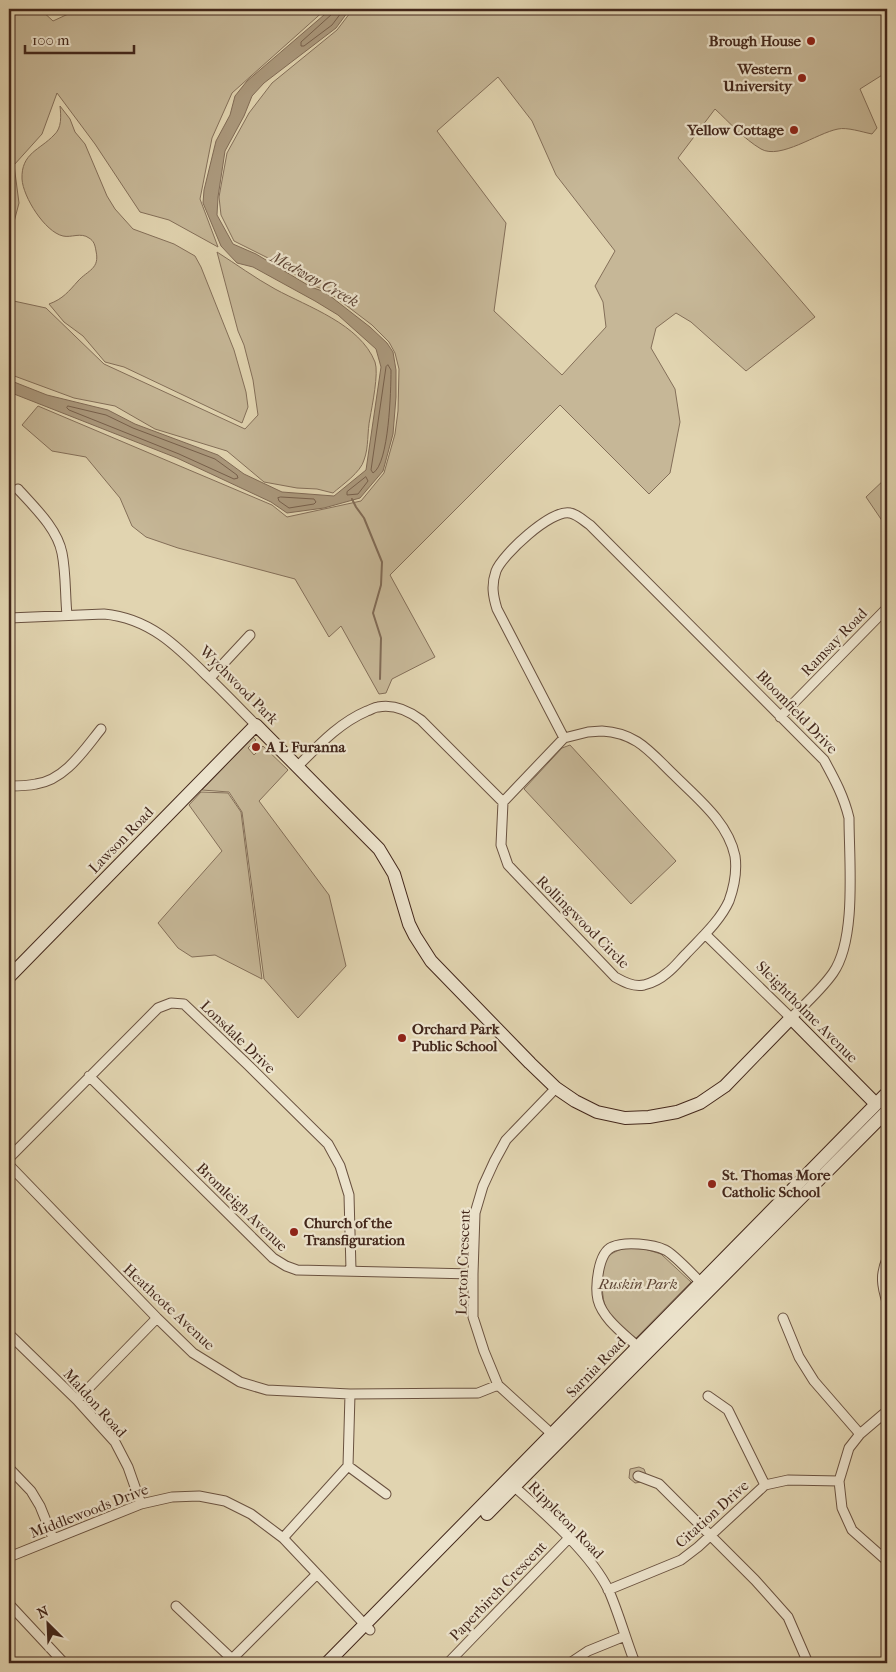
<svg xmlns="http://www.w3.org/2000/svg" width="896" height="1672" font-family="'IM FELL French Canon',serif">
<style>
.green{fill:#c6b797;stroke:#846f59;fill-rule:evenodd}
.water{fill:#ab997d;stroke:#816b56}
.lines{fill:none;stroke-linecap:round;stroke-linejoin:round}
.shore{stroke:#77604c;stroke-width:1}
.stream{stroke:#816b56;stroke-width:2}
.street-casing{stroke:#6a5240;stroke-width:11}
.secondary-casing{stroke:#43271b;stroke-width:14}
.street{stroke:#ece3cc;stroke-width:9}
.secondary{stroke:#ece3cc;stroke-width:12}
.poi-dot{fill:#8f2418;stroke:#ece3cc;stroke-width:2}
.labels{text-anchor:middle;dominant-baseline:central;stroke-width:4.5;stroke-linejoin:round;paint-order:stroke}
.poi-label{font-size:15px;font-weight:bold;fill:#43271b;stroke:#ece3cc;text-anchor:start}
.street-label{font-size:15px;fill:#43271b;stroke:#ece3cc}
.park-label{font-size:15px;font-style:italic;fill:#5d4434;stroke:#ece3cc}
.water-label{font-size:16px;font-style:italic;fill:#5d4434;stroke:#ece3cc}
</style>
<rect width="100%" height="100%" fill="#e1d4b0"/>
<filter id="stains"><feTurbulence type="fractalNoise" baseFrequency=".004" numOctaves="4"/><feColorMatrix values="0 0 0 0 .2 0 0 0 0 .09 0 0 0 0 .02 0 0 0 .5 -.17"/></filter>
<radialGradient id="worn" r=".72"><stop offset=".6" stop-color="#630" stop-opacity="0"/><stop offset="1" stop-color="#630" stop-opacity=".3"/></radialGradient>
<path class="green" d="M9,9h31l13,12 26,-12h247l-94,84 -20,45 -12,61 18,48 -49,-27 -29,-8 -45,-68 -38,-51 -15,41 -28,31 5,38 -10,38v-117l1,-7 -1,-5z
M353,9h534v63l-27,17 17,39 -5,6c-10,-2 -25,-7 -34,-5 -21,4 -58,31 -77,20 -17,-10 -32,-27 -46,-40l-37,49 137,159 -69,54 -55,-49 -15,-9 -20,15 -5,20 24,41 5,33 -10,51 -21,21 -89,-89 -170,170 45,82 -43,22 -6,14 -7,1 -38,-68 -12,11 -34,-58 -117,-31 -32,-11 -14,-11 -12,-28 -34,-41 -34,-6 -30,-26 16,-19 234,99 15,12 74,-16 23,-28 11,-39 3,-23 1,-42 -4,-16 -6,-11 -17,-17 -46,-35 -15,-5 -33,-22 -44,-22 -13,-26 -2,-18 8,-44 22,-40 23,-30 65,-53zM498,77l34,44 24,54 59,76 -20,35 8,16 3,25 -44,48 -68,-64 12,-88 -69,-92z
M60,106l10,13 5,13 10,12 22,52 8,13 18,20 41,15 21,12 6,11 33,83 12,42 2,15 -6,16 -118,-56 -19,-5 -22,-26 -19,-14 -15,-18c14,-5 20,-13 29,-23 10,-11 22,-12 18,-30 -1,-6 -2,-10 -7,-13 -8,-6 -18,0 -26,-2 -18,-4 -40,-39 -41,-57 -1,-26 18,-29 32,-44 8,-7 7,-19 6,-29z
M217,252c19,12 38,26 58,37 33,18 85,35 100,73 4,11 -3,44 -5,56 -3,14 -1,29 -6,42 -3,12 -22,25 -31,33l-16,-4 -20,-1 -33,-6 -37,-31 -72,-22 -40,-23 -41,-8 -65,-24v-74l37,8 58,56 141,65 13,-14 -5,-35 -9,-35 -6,-14z
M887,477v48l-4,-3 -17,-25z
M253,737l3,3 -8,8 6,7 9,-9 25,24 -29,31 70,94 17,71 -48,52 -34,-39 -22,-167 -13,-20 -27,-2z
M570,745l106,116 -45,43 -107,-115 38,-41z
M201,792l27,1 13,19 21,167 -47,-24 -23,2 -14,-9 -20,-25 64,-72 -33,-46z
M624,1248l21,1 16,5 30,28 -55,56c-10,-7 -22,-16 -29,-27 -6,-11 -7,-43 0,-53 5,-6 11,-7 17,-10z
M639,1467l5,2 3,8 -6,5 -6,1 -6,-5 1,-9z"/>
<path class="water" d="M331,9h19l-14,19 -72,55 -12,13 -8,20 -19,35 -7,46 -1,18 16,29 23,10 55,33 14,5 45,35 17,16 6,9 3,18v27l-3,37 -10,37 -23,27 -36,10 -37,5 -16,-11 -94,-44 -168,-66v-12l38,15 61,15 27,14 83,31 26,19 38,18 52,4 32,-26 15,-103 -5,-18 -38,-34 -23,-14 -62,-34 -16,-4 -16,-17 -18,-43 1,-13 12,-49 14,-26 5,-19 12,-15z"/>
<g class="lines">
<path class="shore" d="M334,9l-2,5 -31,28v4h3l28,-21 12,-16
M388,365l3,5c0,20 -2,94 -18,103l-2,-3 15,-103z
M68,406l38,9 27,13 82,31 22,16 1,3 -4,1 -55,-25 -110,-44 -2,-2z
M366,477l2,4 -10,13 -11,1v-3z
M281,497l33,2 2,3 -2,2 -25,4 -10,-7 -1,-3z"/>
<path class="stream" d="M352,499l4,8 8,11 18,44 -1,23 -8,28 8,25 -1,41"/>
<defs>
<path id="street" d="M18,489c16,18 39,39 44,64 4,20 3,42 5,62
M9,618l95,-4c45,4 73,32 103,62 17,16 33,33 49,49
M210,678l40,-43
M780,717l107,-109
M602,731c35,2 48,21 72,44 23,23 54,47 61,81 2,14 -1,31 -6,45 -9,20 -28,37 -43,53 -6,6 -12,14 -19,19 -7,6 -15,10 -23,12 -11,2 -20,-3 -29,-8l-107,-112 -7,-20 2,-43 61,-64 24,-6z
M564,738l-67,-129c-4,-13 -6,-24 -1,-38 6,-16 55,-62 74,-58 7,1 14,8 20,12l234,235c11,20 20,37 25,58 0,42 8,121 -16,155 -12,17 -28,31 -42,45l-86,-84
M298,766c21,-21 41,-43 69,-55 4,-1 7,-4 11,-4 15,-3 31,4 43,13l82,82
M9,786c9,0 18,0 27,-2 29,-4 48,-34 65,-55
M89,1076l184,182 13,8 11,4 176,4
M9,1158l149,-150 13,-5 13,1 64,61 80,79 12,22 9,29 2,75
M9,1165l148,153 36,35 47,29 27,8 83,4 128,-1 20,-8
M887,1259c-7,16 -5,27 0,43
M783,1318l16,39 15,24 46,53
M9,1334l68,66 38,42 13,25 13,37
M641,1350c-14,-14 -38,-30 -43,-50 -3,-13 0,-47 14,-53 13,-6 41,-3 53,3 8,3 32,29 40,37
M708,1396l20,14 37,75
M77,1400l80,-82
M887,1411l-27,23 -11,14 -10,33 3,27 10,22 35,31
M553,1435l-55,-50 -14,-34 -11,-34v-43l2,-61 8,-27 11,-24 12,-22 50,-52
M348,1466l38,28
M9,1468l22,23 9,15 13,32
M638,1476l21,8 96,96 33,37 20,46
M511,1484c32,28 80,69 98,107 10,23 17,49 26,72
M283,1538l65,-72 2,-72
M9,1557l132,-53 31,-7 27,-1 26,5 26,13 32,24 87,92
M608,1590l73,-30 17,-13 67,-62 23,-5 51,1
M9,1604l55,59
M176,1606l56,53
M228,1663l89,-89
M448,1663l121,-125
M570,1663l18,-12 37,-15"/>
<path id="secondary" d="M9,977l247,-252 123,124 15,25 15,50 6,12 16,25 99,102 26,25 19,13 22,11 28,6 24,-1 28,-5 23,-9 25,-17 66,-68 85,86
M487,1514l400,-403
M327,1663l560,-570"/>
</defs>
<use href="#street" class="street-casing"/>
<use href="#secondary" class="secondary-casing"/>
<use href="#street" class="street"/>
<use href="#secondary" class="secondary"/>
</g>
<g class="poi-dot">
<circle cx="811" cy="41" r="5"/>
<circle cx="802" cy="78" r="5"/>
<circle cx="794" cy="130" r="5"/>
<circle cx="256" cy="747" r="5"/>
<circle cx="402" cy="1038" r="5"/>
<circle cx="712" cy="1184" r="5"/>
<circle cx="294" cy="1232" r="5"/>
</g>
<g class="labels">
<g class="poi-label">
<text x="801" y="41" text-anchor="end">Brough House</text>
<text x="792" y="69" text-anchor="end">Western<tspan x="792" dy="17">University</tspan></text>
<text x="784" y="130" text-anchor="end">Yellow Cottage</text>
<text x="266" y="747">A L Furanna</text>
<text x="412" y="1029">Orchard Park<tspan x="412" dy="17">Public School</tspan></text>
<text x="722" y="1175">St. Thomas More<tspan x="722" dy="17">Catholic School</tspan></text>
<text x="304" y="1223">Church of the<tspan x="304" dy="17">Transfiguration</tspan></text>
</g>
<g class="street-label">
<text transform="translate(834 642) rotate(-46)">Ramsay Road</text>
<text transform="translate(239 685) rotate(45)">Wychwood Park</text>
<text transform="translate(797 712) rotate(46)">Bloomfield Drive</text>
<text transform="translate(121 840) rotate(-46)">Lawson Road</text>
<text transform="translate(583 922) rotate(45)">Rollingwood Circle</text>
<text transform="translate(807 1012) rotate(45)">Sleightholme Avenue</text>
<text transform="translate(238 1037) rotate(44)">Lonsdale Drive</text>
<text transform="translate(242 1207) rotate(44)">Bromleigh Avenue</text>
<text transform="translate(463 1262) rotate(-88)">Leyton Crescent</text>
<text transform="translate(169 1307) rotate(43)">Heathcote Avenue</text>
<text transform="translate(596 1367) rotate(-46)">Sarnia Road</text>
<text transform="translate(95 1403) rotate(48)">Maldon Road</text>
<text transform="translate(89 1511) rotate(-21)">Middlewoods Drive</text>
<text transform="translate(712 1514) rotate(-42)">Citation Drive</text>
<text transform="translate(566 1520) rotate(46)">Rippleton Road</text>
<text transform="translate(498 1591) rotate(-46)">Paperbirch Crescent</text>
</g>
<g class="park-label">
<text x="638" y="1284">Ruskin Park</text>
</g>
<g class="water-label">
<text transform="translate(315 279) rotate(29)">Medway Creek</text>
</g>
</g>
<rect width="896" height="1672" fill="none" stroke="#e1d4b0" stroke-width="30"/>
<rect x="10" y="10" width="876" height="1652" fill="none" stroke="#43271b" stroke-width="2.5"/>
<rect x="15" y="15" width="866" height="1642" fill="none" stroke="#43271b"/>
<g transform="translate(48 1624) rotate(336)" stroke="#ece3cc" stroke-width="4" paint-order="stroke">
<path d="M0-4L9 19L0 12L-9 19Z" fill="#43271b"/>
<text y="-8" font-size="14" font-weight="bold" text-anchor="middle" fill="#43271b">N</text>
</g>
<path d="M25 45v8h109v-8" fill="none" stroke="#43271b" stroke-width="2.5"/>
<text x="32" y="45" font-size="15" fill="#43271b" stroke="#ece3cc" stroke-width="4" paint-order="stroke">100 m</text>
<rect width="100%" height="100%" filter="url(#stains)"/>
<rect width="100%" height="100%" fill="url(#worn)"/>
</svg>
